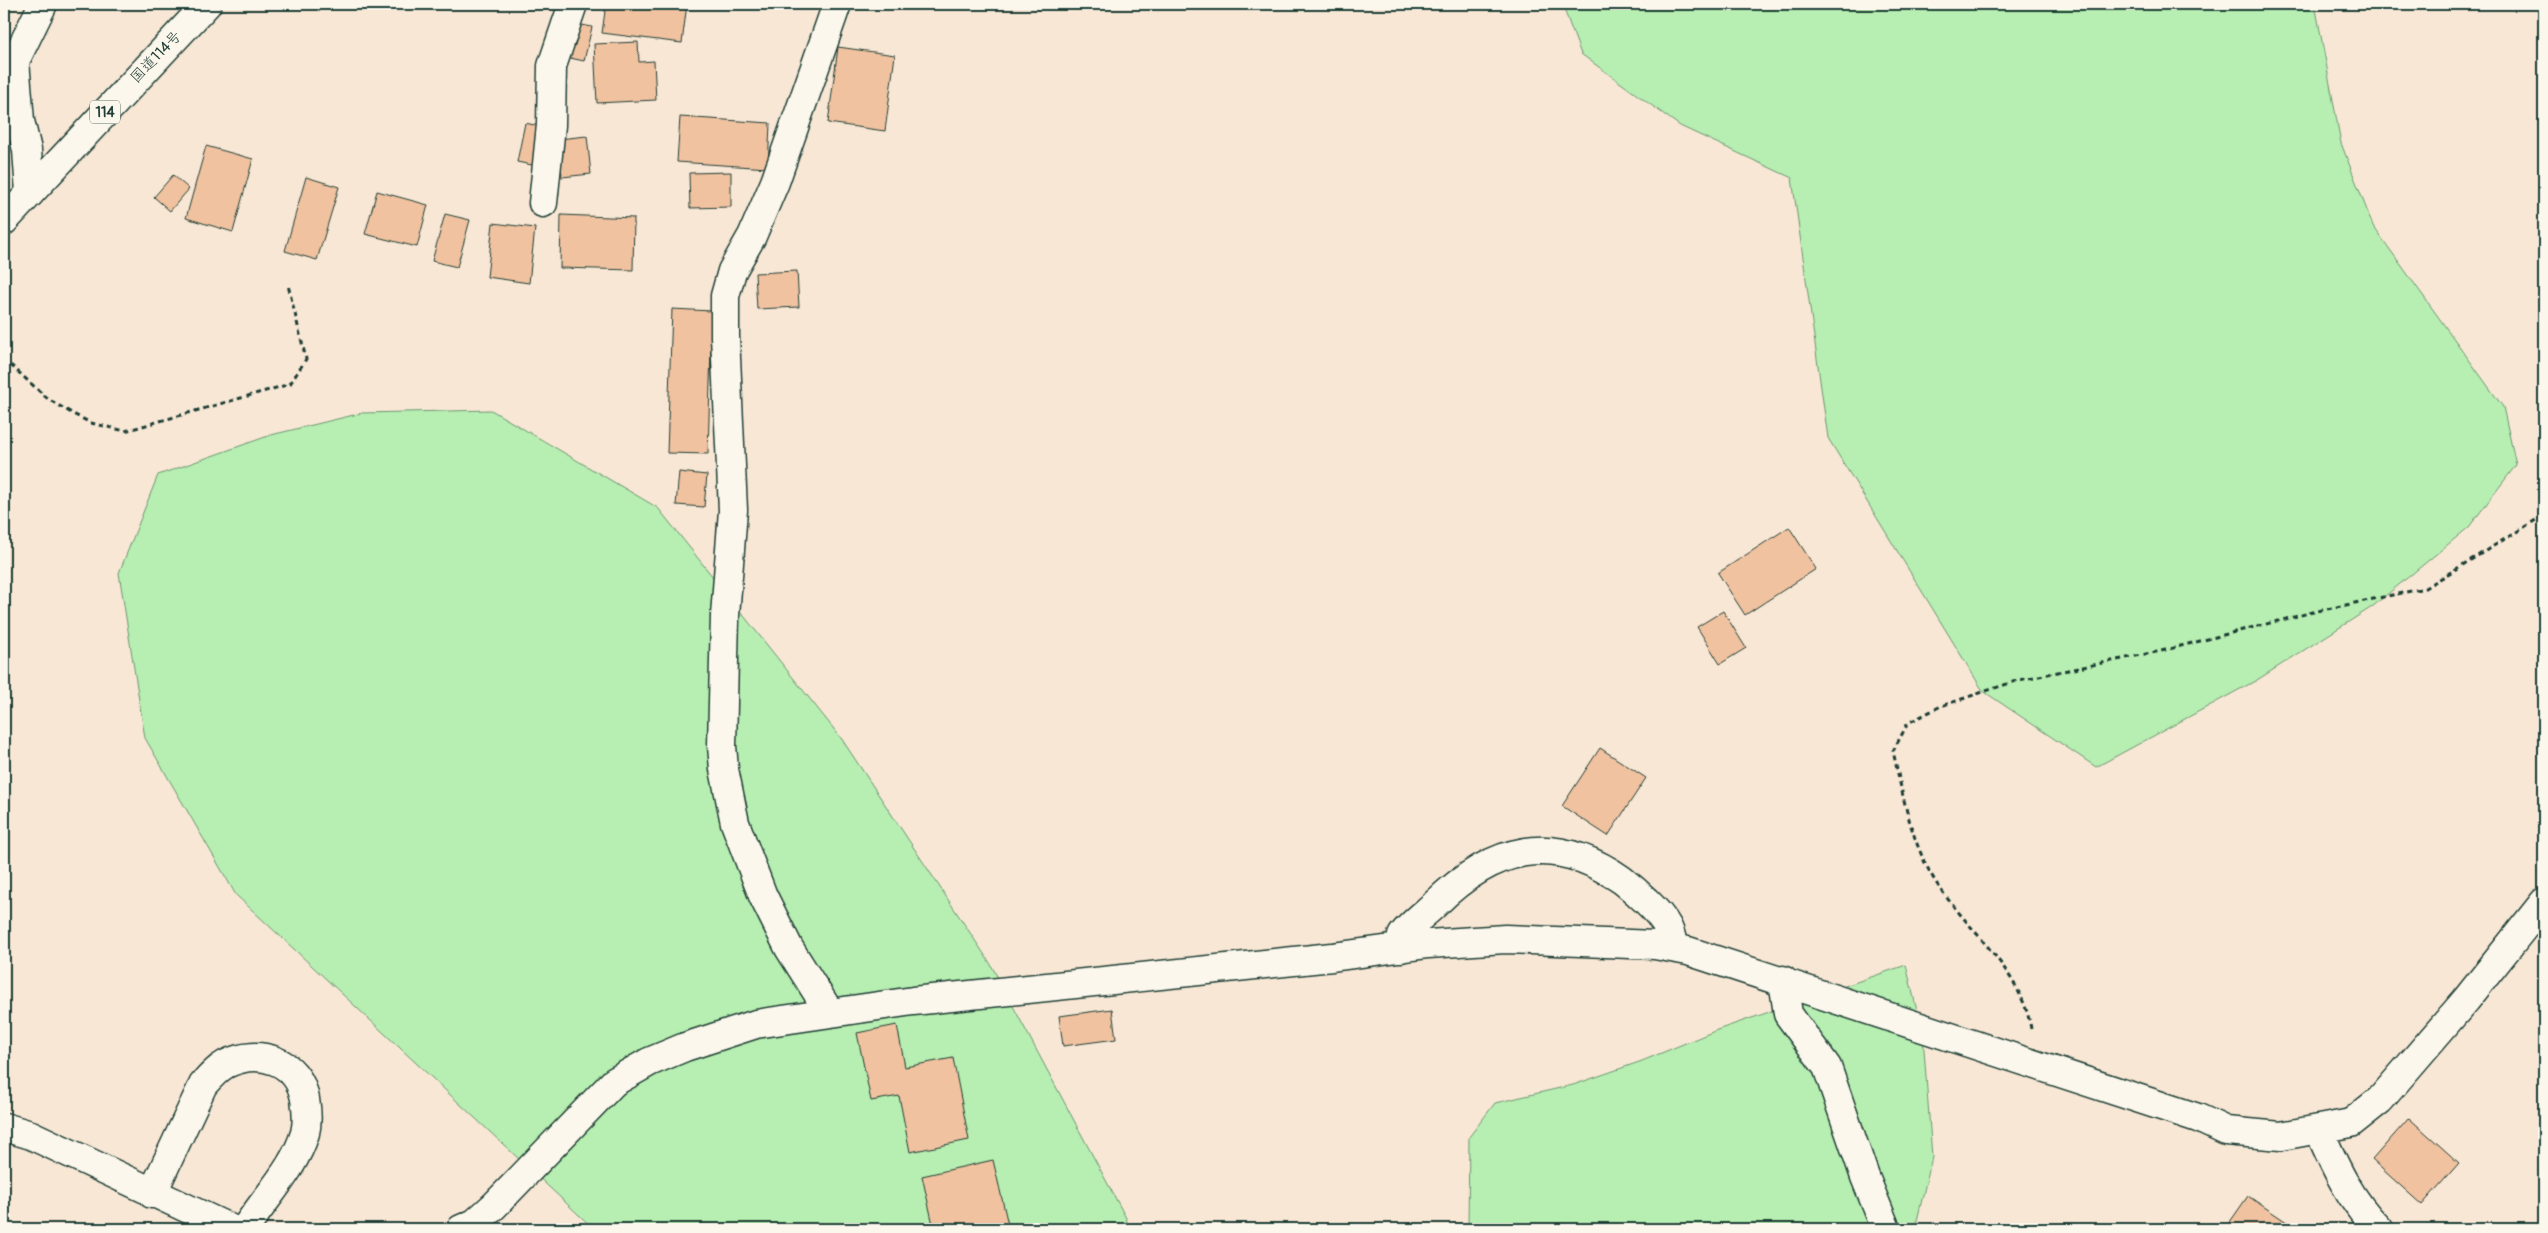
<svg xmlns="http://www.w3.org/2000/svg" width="2548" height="1233" font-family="Pangolin,'Klee One',sans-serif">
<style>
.green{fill:#b7eeb1;stroke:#6b9672}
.building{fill:#f0c2a0;stroke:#1f3d34}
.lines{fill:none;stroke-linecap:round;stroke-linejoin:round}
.street-casing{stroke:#1f3d34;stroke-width:31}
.highway-casing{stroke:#1f3d34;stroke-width:31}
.path{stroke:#1f3d34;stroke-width:3;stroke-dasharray:5 4;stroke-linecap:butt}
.street{stroke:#fbf7ec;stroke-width:28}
.highway{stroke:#fbf7ec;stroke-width:28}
.labels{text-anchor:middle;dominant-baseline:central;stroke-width:5;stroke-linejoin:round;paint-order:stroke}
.shield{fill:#fbf7ec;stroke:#61756b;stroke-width:1}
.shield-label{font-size:14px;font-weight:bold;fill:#1f3d34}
.street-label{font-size:15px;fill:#1f3d34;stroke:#fbf7ec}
</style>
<rect width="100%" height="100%" fill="#f8e7d5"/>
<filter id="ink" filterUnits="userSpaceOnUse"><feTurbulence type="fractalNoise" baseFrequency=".02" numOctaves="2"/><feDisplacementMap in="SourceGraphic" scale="10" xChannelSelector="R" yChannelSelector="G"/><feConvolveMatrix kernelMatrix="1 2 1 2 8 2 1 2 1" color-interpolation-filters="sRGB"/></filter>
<g filter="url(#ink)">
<path class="green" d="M1562,4h753l26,139 32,83 130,181 13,58 -47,62 -97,80 -115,73 -161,87 -113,-76 -155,-253 -36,-260 -112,-52 -99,-72z
M491,410l167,98 183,230 149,225 136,255 3,11h-535l-358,-334 -91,-157 -26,-165 39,-98 113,-40 91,-22z
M1906,965l17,71 9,121 -17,72h-447l1,-92 26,-34 78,-18 69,-24 75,-31z"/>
<path class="building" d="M606,4h81l-5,39 -80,-10z
M577,24l15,3 -8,34 -14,-3z
M638,42l1,20 15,-1 2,39 -59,3 -3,-59z
M838,47l57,8 -10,76 -57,-8z
M680,117l90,6 -2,45 -91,-6z
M525,123l19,4 -7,39 -20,-4z
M587,136l4,38 -29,3 -3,-38z
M206,146l47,13 -20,73 -47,-14z
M731,172v35l-41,1 -1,-35z
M173,175l16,14 -19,22 -16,-14z
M306,177l33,10 -22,73 -32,-9z
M377,191l51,14 -11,42 -52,-13z
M445,214l25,6 -13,47 -25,-6z
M561,215l73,3 -1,52 -73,-2z
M493,223l42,5 -6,55 -42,-6z
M797,271l2,36 -42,2 -2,-36z
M672,309l40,2 -4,143 -41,-1z
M679,472l28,3 -3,32 -28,-2z
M1789,527l27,42 -71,46 -27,-42z
M1723,611l23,37 -26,16 -23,-37z
M1600,748l46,30 -38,58 -46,-30z
M1112,1009l4,30 -53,7 -4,-30z
M897,1025l8,42 48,-9 16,82 -59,12 -11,-56 -28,5 -14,-68z
M2409,1118l50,45 -37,42 -50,-45z
M993,1160l16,69h-75l-12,-53z
M2248,1196l49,33h-72z"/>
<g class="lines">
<defs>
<path id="street" d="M30,193l-3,-43 -7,-29 -5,-60 28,-57
M543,203l8,-78 1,-59 21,-62
M1401,948c0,-3 0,-9 1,-12 5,-9 25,-24 33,-32 58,-57 117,-73 187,-24 13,10 37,31 45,46 4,7 5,15 7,22
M1783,980l5,34 39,53 38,110 21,52
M830,1013l-41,-65 -26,-52 -28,-73 -11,-54 -2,-23 3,-130 8,-106 -8,-174v-40l7,-25 20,-35 23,-54 62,-178
M4,1127l27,8 200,94
M2319,1130c16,37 31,70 60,99
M152,1194l51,-109c7,-8 14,-16 23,-21 33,-16 72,-4 79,35 2,12 3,22 0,34 -10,35 -41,66 -60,96
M461,1229l14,-6 19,-17 120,-124 35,-20 36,-15 71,-23 157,-23 419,-44 96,-13 77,-5 150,6 33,6 510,167 28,13 55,5 70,-13 29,-23 86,-100 78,-98"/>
<path id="highway" d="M4,221l203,-217"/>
</defs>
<use href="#street" class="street-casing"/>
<use href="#highway" class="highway-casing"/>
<path class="path" d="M4,359l44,40 25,15 18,9 34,8 165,-47 16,-25 -18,-74
M2031,1029c-9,-57 -61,-97 -92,-142 -27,-39 -36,-91 -46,-136l15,-28 33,-17 78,-26 142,-29 152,-39 112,-24 119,-73"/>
<use href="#street" class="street"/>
<use href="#highway" class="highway"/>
</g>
</g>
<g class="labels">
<rect class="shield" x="90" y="100.5" width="30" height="23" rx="4"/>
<g class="shield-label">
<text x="105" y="112">114</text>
</g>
<g class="street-label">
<text transform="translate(156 57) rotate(-46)">国道114号</text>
</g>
</g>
<rect width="2548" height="1233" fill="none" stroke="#fbf7ec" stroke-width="20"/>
<rect x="10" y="10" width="2528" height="1213" fill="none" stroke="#1f3d34" stroke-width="2" filter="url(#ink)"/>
</svg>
